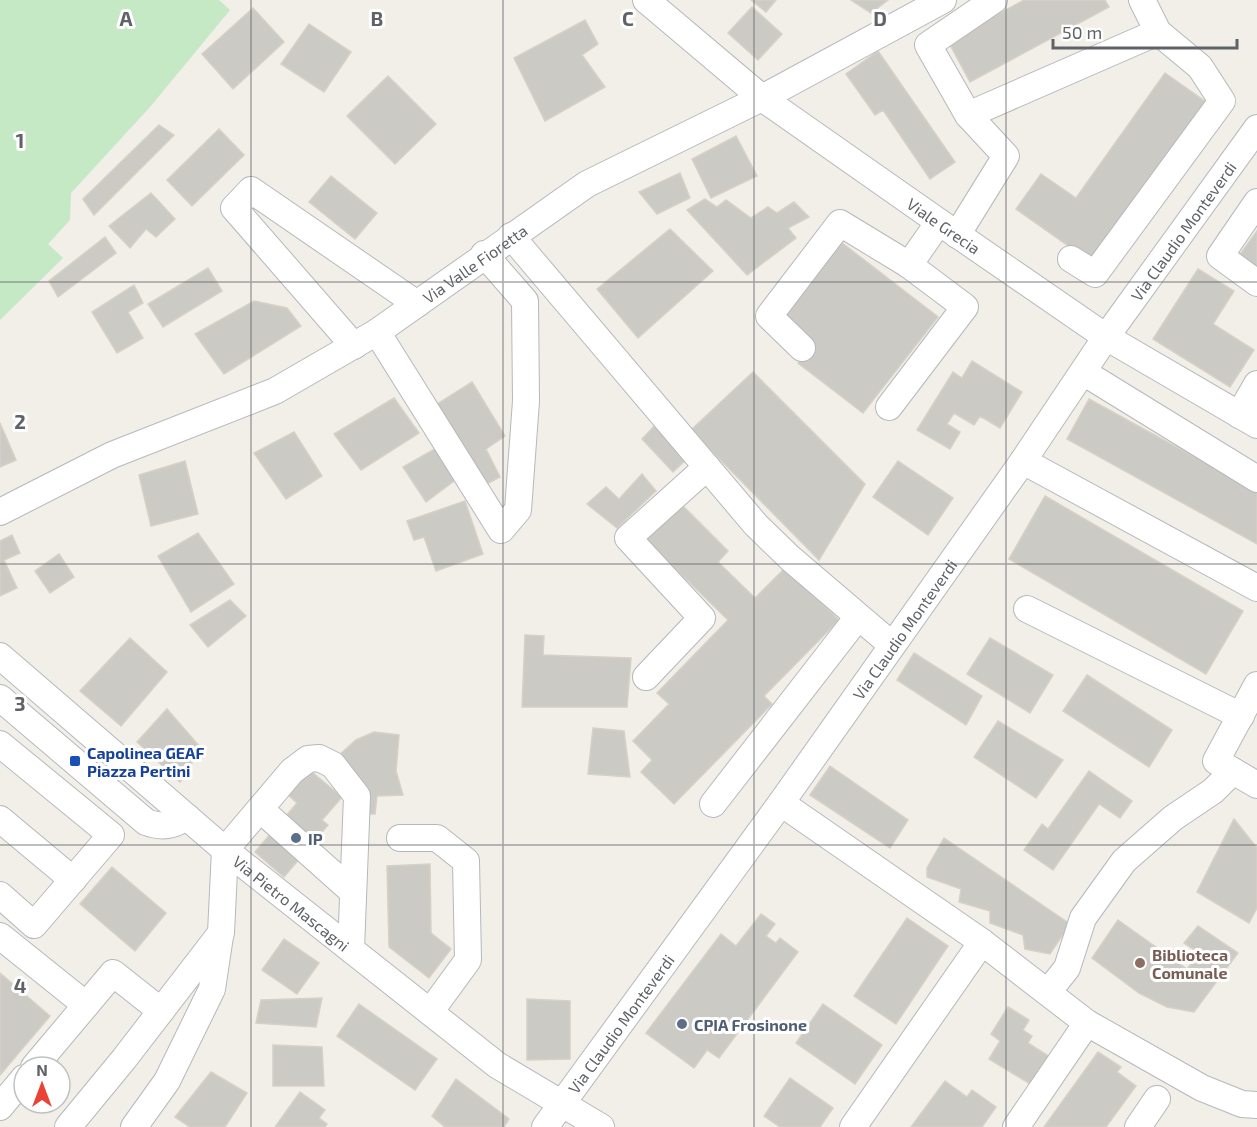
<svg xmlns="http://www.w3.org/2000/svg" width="1257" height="1127" font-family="'Exo 2',sans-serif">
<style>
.green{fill:#c5e8c5}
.building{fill:#cccac5;stroke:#d6d1c6;stroke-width:1.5}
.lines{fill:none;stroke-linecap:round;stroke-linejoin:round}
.minor-casing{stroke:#b5b8bc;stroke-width:28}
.minor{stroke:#fff;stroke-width:26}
.grid{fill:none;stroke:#5f6368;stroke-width:1.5;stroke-opacity:0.55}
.transit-dot{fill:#1a4fb4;stroke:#fff;stroke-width:2}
.service-dot{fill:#5c6f8a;stroke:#fff;stroke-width:2}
.education-dot{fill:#8d6e63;stroke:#fff;stroke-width:2}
.labels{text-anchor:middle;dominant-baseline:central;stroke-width:6;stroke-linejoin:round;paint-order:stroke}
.street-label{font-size:16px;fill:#5f6368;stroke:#fff}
.transit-label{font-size:16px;font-weight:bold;fill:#164399;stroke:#fff;text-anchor:start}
.service-label{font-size:16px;font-weight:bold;fill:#4e5e75;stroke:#fff;text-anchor:start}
.education-label{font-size:16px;font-weight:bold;fill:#785e54;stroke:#fff;text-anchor:start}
.grid-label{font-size:20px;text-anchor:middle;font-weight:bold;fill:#5f6368;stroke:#fff;stroke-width:6;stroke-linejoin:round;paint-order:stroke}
</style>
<rect width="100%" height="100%" fill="#f1efe8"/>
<path class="green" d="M0,0h219l11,10 -80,97 -79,86 -1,27 -22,24 15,14 -63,62z"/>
<path class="building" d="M751,0h25l-10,12z
M851,0h37l-17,13z
M1024,0h81l4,7 -139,75 -22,-41z
M752,7l30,27 -24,26 -30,-27z
M253,8l31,34 -51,47 -31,-35z
M585,20l13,24 -16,11 23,32 -60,34 -31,-63z
M309,24l42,28 -27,40 -43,-28z
M878,51l77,111 -25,17 -47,-69 -8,5 -29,-41z
M1165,73l41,29 -115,160 -75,-53 25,-35 35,24z
M388,76l48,48 -41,40 -48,-48z
M159,125l15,10 -80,80 -11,-16z
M219,129l25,26 -52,51 -25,-26z
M736,136l21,40 -46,22 -19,-39z
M680,173l10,25 -33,16 -18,-22z
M331,176l46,37 -22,26 -46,-37z
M151,193l24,26 -19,18 -10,-8 -16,19 -21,-22z
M705,199l12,8 9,-7 25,18 17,-11 9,6 17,-11 15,15 -21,11 8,10 -49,37 -60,-65z
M670,229l43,42 -75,67 -41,-49z
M1257,231v39l-19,-13z
M105,237l11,16 -58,44 -9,-16z
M837,239l101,78 -75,96 -65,-50 14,-19 -35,-27z
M208,268l14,23 -59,36 -15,-23z
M1198,269l36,22 -21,33 41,26 -24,37 -77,-48z
M134,285l9,18 -15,9 15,26 -26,15 -25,-41z
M254,301l33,7 14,18 -77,48 -29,-40z
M972,361l50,31 -22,36 -20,-12 -6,9 -20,-12 -7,11 13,8 -10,17 -33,-19 36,-58 9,6z
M753,372l112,112 -46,76 -128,-130z
M472,382l33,54 -19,13 14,28 -17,9 -49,-80z
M394,398l25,35 -58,37 -27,-36z
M1089,399l168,92v53l-190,-105z
M658,422l31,35 -16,15 -31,-33z
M0,423l16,37 -16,7z
M294,432l28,44 -36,23 -32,-46z
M440,446l22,29 -36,27 -23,-35z
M185,461l13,53 -47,12 -12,-51z
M898,461l55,37 -25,37 -55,-38z
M642,474l14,17 -39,37 -30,-24 19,-17 13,12z
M1045,496l198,115 -37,63 -197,-115z
M676,499l52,52 -10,11 37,36 30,-30 54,52 -75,76 8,8 -98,100 -33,-32 11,-12 -19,-19 36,-37 -12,-11 71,-73 -87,-85z
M465,501l18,53 -47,17 -12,-34 -10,3 -7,-19z
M198,533l36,51 -43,28 -33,-56z
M12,535l8,18 -16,7 13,28 -17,8v-55z
M59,554l15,23 -24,16 -15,-22z
M230,600l16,16 -38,31 -18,-22z
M525,635l19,1 -1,19 88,3 -4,49h-105z
M130,638l37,34 -46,54 -41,-35z
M990,638l63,37 -23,38 -63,-39z
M914,653l68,43 -16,29 -69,-45z
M1087,675l85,55 -23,37 -86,-56z
M167,709l34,39 -21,34 -43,-40z
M998,721l65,39 -27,38 -62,-41z
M593,728l31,3 6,46 -42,-3z
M374,732l25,3 -3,36 7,24 -26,1 -2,18h-8l-16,-39 4,-4 -18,-14 19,-17z
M830,766l78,54 -18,28 -80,-53z
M307,768l35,29 -20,23 6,5 -44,52 -29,-25 42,-49 -11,-10z
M1089,771l43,30 -12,17 -21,-14 -46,66 -29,-20 18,-26 6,5z
M1234,819l23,29v60l-8,15 -52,-31z
M944,838l126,86 -20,30 -25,-5 -2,-14 -33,-12v-12l-31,-9 2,-13 -34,-12v-9z
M430,864l1,69 20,16 -22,29 -40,-31 -2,-81z
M112,867l54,46 -31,38 -55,-47z
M761,914l14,10 -9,12 10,7 4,-5 18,14 -79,106 -12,-8 -13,18 -48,-35 75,-99 15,12z
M907,918l41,28 -52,78 -42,-28z
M1118,920l69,49 12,-16 -15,-10 14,-17 40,27 -44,59 -27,-5 -28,-14 -47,-35z
M284,939l35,24 -22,31 -35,-24z
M0,973l50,43 -50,59z
M322,998l-6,29 -60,-4 5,-23z
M527,999l43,2v58l-43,1z
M359,1004l78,55 -22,31 -78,-54z
M823,1004l59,41 -27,39 -59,-41z
M1008,1007l21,13 -6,10 9,6 -4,7 22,14 -18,28 -43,-26 11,-18 -9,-7z
M273,1045l49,2 2,39h-51z
M1098,1052l23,15 -4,5 19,14 -30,41h-62z
M211,1072l36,21 -22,34h-35l-15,-10z
M790,1078l43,30 -13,19h-40l-16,-11z
M456,1079l53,40 -5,8h-59l-13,-11z
M945,1081l22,16 5,-7 24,17 -14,20h-71z
M300,1092l25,18 -6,8 8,6 -2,3h-50z"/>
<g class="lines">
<defs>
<g id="minor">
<path id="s1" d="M646,0l116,98 177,124 167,115 151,88"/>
<path d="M968,115l-40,-70 66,-45"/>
<path d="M1257,202l-37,54 37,27"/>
<path d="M957,235l49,-79 -38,-41 190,-83 -16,-32"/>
<path d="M511,236l245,289 34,33 102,87"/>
<path d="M1071,259l24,15 127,-173 -22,-34 -42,-35"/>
<path d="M377,332l124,198 17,-20 8,-109 -1,-100 -41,-47"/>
<path d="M354,346l-120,-138 17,-18 166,114"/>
<path d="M802,348l-33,-32 71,-93 69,42"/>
<path d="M1083,372l174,107"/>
<path d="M889,407l76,-100 -56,-42 30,-43"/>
<path d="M1239,415l18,-31"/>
<path d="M1023,461l234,127"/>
<path id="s2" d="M0,512l112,-57 163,-64 102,-59 210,-148 175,-86 181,-98"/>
<path d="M1027,609l214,107"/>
<path id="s3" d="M0,656l225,194 272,215 104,62"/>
<path d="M646,677l56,-59 -74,-80 79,-71"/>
<path d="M1257,685l-41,76 41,24"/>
<path d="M0,698l146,124c16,6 26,4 41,-5"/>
<path d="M0,744l111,91 -77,90 -34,-30"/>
<path d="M781,803l201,139 105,81 115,65 40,16 15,1"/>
<path d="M713,804l145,-187"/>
<path d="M260,809l93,83"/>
<path d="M0,819l73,61"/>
<path d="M400,838h37l29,23 2,99 -38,52"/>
<path d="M0,936l86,69"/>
<path d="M1048,992l19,-24 16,-50 41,-57 49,-43 40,-27 20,-20"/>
<path d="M34,1067l79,-94 48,38"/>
<path d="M0,1107l24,-29"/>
<path d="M68,1127l56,-68 97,-126 4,-83 67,-79 16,-12 11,-1 14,7 24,31 -6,153"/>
<path d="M134,1127l33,-46 45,-92 8,-53"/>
<path id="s4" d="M545,1127l236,-324 242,-342 83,-124 151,-209"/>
<path d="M853,1127l129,-185"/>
<path d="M1016,1127l71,-104"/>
<path d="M1138,1127l19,-28"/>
</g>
</defs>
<use href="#minor" class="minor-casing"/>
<use href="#minor" class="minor"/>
</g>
<path class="grid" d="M251,0v1127M503,0v1127M754,0v1127M1006,0v1127M0,282h1257M0,564h1257M0,845h1257"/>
<rect class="transit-dot" x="69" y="755" width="12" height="12" rx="3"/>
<g class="service-dot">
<circle cx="296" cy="838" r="6"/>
<circle cx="682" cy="1024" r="6"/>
</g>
<circle class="education-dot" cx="1140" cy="963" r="6"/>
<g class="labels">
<g class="street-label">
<text stroke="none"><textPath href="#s1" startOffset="374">Viale Grecia</textPath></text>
<text stroke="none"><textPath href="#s4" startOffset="1100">Via Claudio Monteverdi</textPath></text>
<text stroke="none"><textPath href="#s2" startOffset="538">Via Valle Fioretta</textPath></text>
<text stroke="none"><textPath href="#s4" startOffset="614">Via Claudio Monteverdi</textPath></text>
<text stroke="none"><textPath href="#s3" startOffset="382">Via Pietro Mascagni</textPath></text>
<text stroke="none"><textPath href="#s4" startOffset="128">Via Claudio Monteverdi</textPath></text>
</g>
<g class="transit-label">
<text x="87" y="752">Capolinea GEAF<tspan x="87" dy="18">Piazza Pertini</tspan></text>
</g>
<g class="service-label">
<text x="308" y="838">IP</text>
<text x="694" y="1024">CPIA Frosinone</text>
</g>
<g class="education-label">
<text x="1152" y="954">Biblioteca<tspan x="1152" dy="18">Comunale</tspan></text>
</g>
</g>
<g class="grid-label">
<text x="126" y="26">A</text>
<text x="377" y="26">B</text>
<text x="628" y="26">C</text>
<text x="880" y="26">D</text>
<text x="20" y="148">1</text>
<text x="20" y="429">2</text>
<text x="20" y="711">3</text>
<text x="20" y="993">4</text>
</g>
<g transform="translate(42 1085)"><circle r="28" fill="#ffffff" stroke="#bfc1c3" stroke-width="1.5"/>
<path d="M0-4.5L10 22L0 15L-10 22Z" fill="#ea4335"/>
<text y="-9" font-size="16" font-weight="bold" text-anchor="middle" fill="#5f6368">N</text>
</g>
<path d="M1053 39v9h184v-9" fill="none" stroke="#5f6368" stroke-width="3"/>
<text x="1062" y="39" font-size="18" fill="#5f6368" stroke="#ffffff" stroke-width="4.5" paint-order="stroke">50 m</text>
</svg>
